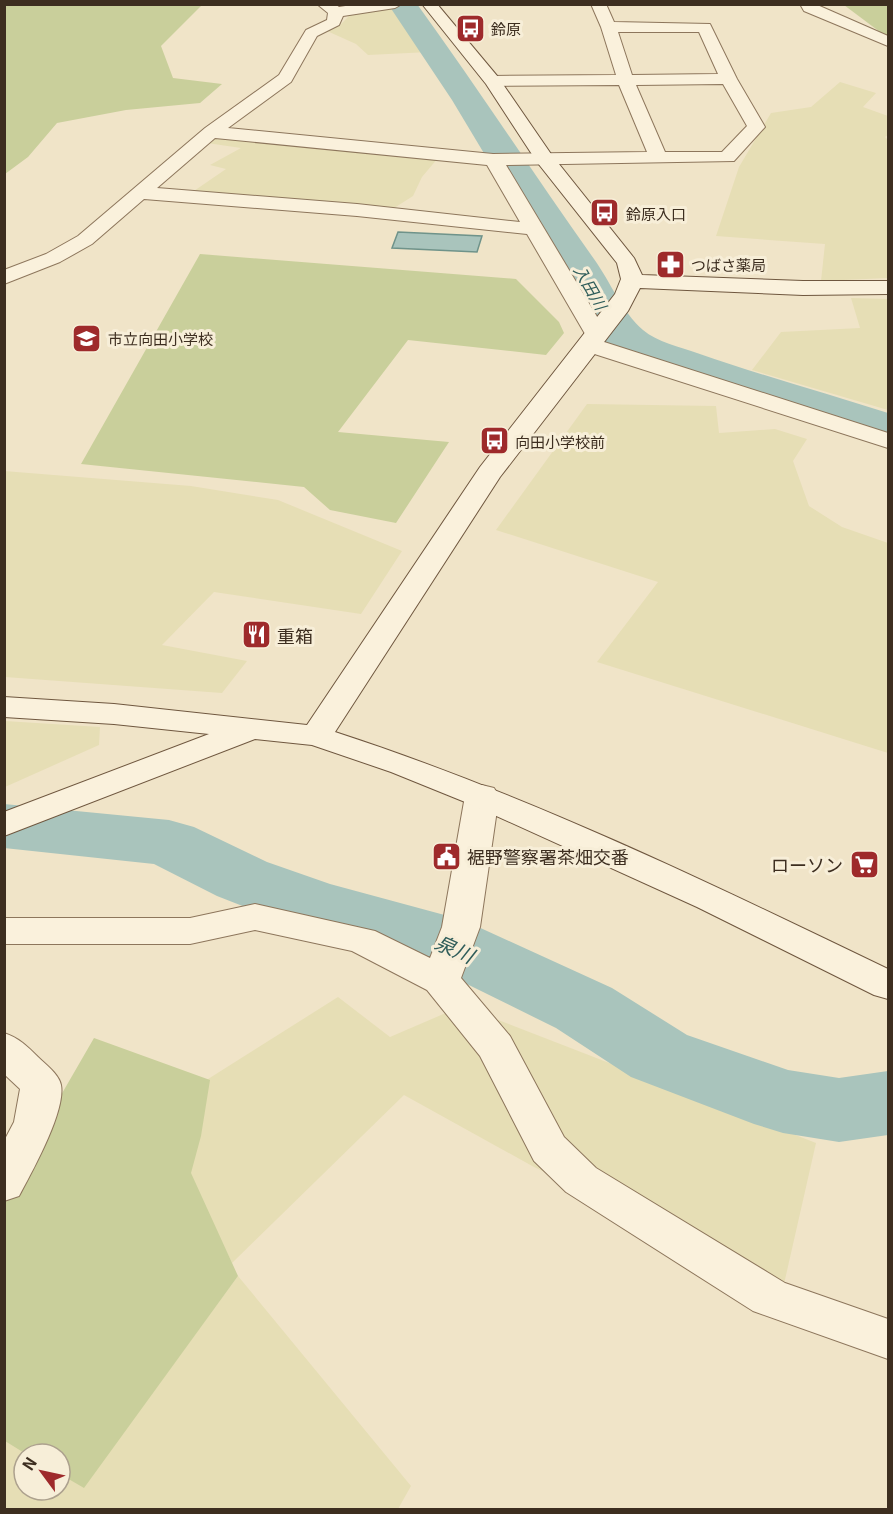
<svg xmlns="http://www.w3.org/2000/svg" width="893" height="1514" font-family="Georgia,'Noto Sans JP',serif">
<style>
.farmland{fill:#e6deb5;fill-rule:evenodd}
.green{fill:#c9cf9b}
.water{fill:#a9c4bc;stroke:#6f938a;stroke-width:1.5}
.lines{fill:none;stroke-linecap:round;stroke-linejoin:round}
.river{fill:#a9c4bc;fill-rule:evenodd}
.street-casing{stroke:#8d765c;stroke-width:2}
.secondary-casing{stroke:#6f573f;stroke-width:2}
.street{fill:#faf1dc;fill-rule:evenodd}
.secondary{fill:#faf1dc;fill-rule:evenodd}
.labels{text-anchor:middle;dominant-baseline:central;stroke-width:6;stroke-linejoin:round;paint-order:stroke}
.far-poi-label{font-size:15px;fill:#3d2e20;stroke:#f7eed8;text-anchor:start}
.far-water-label{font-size:16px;font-style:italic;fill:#2f5d5a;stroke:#f7eed8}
.poi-label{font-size:18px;fill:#3d2e20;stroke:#f7eed8;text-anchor:start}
.water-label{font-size:20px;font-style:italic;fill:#2f5d5a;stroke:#f7eed8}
</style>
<rect width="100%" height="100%" fill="#f0e4c8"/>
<path class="farmland" d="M397,8l32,44 -61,3 -12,-11 -29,-13 13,-6 12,-12z
M840,82l36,11 -13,14 25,9v19l-3,2 3,3v138l-67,3 4,-37 -109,-8 23,-69 32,-54 40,-6z
M217,136l221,22 -16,19 -9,19 -22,14 -200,-17 35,-24 -16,-4 31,-17 -34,-5z
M851,298l37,1v111l-136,-40 29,-38 79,-4z
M587,404l129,2 3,27 56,-4 32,10 -14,22 16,45 33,21 46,16v210l-291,-91 61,-80 -162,-52z
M4,471l187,15 87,14 124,51 -41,63 -147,-22 -52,53 85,16 -25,32 -217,-16z
M5,721l95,6 -1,18 -94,42z
M338,997l52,40 72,-31 354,137 -32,141 -250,-117 -130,-72 -172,168 -47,-98 12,-79z
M238,1276l173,210 -13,23h-393l-1,-86 57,29 29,26zM24,1454h36v36h-36z"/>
<path class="green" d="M4,5h198l-41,41 12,32 49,6 -22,19 -74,7 -69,13 -29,34 -23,17z
M844,5h44v33z
M200,254l316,25 43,43 5,11 -18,22 -138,-15 -70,92 111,10 -53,81 -66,-13 -26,-23 -223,-23z
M94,1038l116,42 -9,56 -10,37 47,103 -154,212 -24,-14v-20h-34l-21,-13v-249z"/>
<path class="water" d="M398,232l84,4 -5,16 -85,-4z"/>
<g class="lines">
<path class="river" d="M388,4h29c61,84 117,171 177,255 16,22 28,53 49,71 14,12 37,17 54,23 63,22 128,40 191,60v31l-204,-64 -52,-19 -21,-11 -33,-43 -10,-23 -62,-94 -54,-90z
M4,804l165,16 25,7 73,35 63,22 133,36 149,68 75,47 101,35 51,8 49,-7v64l-49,7 -56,-9 -29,-9 -123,-47 -75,-49 -144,-71 -128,-35 -67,-26 -63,-32 -150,-16z"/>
<defs>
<path id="street" d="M317,4h18l4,3 19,-3h44l-7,4 -52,8 -4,9 -22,11 -26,46 -63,46 265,26 154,-2 -28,-67 -127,1 -8,-5 8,-5 124,-1 -15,-48 -10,-23h15l8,18 96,2 27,55 28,48 -31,34 -228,4 102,170 -3,5 -4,1 287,92v15l-306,-98 -4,-5 4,-5 6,-1 -61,-105 -170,-18 -213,-17 -52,45 -32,18 -56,22v-14l42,-16 32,-18 127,-108 74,-53 27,-45 21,-10 1,-7zM618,32h81l19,42 -86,1zM723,84l24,42 -25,26h-57l-29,-67zM215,138l272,27 33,57 -163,-18 -200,-16z
M800,4h15l73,32v10l-84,-35z
M482,785l12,3 5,8 -19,131 -19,51 49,58 54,101 32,31 189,115 103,36v40l-135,-48 -187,-119 -32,-31 -54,-105 -53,-66 -75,-39 -97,-21 -65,14h-186v-26h186l65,-14 120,27 55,27 12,-31 23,-131 5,-8z
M4,1033c15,5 23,13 34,24 7,7 21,17 23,28 5,26 -29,87 -42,111l-15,5v-60l10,-19 6,-33 -16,-15z"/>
<path id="secondary" d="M422,4h15l61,73 53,77 83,104 8,17 161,6h85v13l-85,1 -163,-7 -12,23 -128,166 -165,255c191,62 373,150 553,237v30l-14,-4 -177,-88 -227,-103 -79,-32 -79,-27 -57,-6 -251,97v-24l205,-78 -95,-10 -110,-7v-20l110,7 193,21 173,-258 135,-173 6,-15 -4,-16 -80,-101 -51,-78z"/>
</defs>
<use href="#street" class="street-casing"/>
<use href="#secondary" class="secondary-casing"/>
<use href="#street" class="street"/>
<use href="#secondary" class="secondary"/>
</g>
<defs>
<symbol id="bus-square" viewBox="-11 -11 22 22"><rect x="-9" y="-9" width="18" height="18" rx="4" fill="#9e2a2b" stroke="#f7eed8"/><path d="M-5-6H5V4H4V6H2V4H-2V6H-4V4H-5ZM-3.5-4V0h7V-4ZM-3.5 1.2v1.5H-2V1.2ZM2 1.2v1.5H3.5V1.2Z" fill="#fff"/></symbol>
<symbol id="pharmacy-square" viewBox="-11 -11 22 22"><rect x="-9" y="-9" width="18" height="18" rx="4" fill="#9e2a2b" stroke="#f7eed8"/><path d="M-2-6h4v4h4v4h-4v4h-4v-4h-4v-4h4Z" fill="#fff"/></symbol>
<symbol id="school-square" viewBox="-11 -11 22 22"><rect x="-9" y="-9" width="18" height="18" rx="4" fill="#9e2a2b" stroke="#f7eed8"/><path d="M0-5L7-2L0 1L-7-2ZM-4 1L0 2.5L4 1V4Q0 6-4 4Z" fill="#fff"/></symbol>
<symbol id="restaurant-square" viewBox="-11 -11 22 22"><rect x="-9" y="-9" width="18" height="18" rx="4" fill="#9e2a2b" stroke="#f7eed8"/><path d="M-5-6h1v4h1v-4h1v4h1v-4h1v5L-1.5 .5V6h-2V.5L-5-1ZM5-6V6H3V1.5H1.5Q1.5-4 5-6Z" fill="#fff"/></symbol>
<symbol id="civic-square" viewBox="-11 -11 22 22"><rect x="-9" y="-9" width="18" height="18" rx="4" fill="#9e2a2b" stroke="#f7eed8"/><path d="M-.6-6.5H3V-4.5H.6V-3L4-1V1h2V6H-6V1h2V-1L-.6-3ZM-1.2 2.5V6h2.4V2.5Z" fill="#fff"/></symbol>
<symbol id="supermarket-square" viewBox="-11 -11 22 22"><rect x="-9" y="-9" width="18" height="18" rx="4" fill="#9e2a2b" stroke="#f7eed8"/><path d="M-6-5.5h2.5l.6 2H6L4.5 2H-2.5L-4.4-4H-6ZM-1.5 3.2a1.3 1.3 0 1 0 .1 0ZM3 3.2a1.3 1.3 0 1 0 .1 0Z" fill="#fff"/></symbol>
</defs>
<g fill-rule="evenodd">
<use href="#bus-square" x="454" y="12" width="33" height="33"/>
<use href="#bus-square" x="588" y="196" width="33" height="33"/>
<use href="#pharmacy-square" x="654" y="248" width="33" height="33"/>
<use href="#school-square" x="70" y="322" width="33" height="33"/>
<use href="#bus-square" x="478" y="424" width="33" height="33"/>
<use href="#restaurant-square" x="240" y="618" width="33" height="33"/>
<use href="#civic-square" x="430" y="840" width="33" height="33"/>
<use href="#supermarket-square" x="848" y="848" width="33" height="33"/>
</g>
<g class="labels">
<g class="far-poi-label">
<text x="491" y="28">鈴原</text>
<text x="626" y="213">鈴原入口</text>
<text x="691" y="264">つばさ薬局</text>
<text x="108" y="338">市立向田小学校</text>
<text x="515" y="441">向田小学校前</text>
</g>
<g class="far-water-label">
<text transform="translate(591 287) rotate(60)">入田川</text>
</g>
<g class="poi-label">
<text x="277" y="635">重箱</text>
<text x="467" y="856">裾野警察署茶畑交番</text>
<text x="843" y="864" text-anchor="end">ローソン</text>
</g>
<g class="water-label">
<text transform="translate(455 948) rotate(24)">泉川</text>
</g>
</g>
<rect width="893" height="1514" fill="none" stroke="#3d2e20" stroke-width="12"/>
<g transform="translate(42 1472) rotate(303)"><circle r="28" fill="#f7eed8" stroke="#ada18e" stroke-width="1.5"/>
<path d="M0-4.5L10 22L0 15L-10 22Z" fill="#9e2a2b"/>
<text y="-9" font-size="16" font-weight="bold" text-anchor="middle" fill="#3d2e20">N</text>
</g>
</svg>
